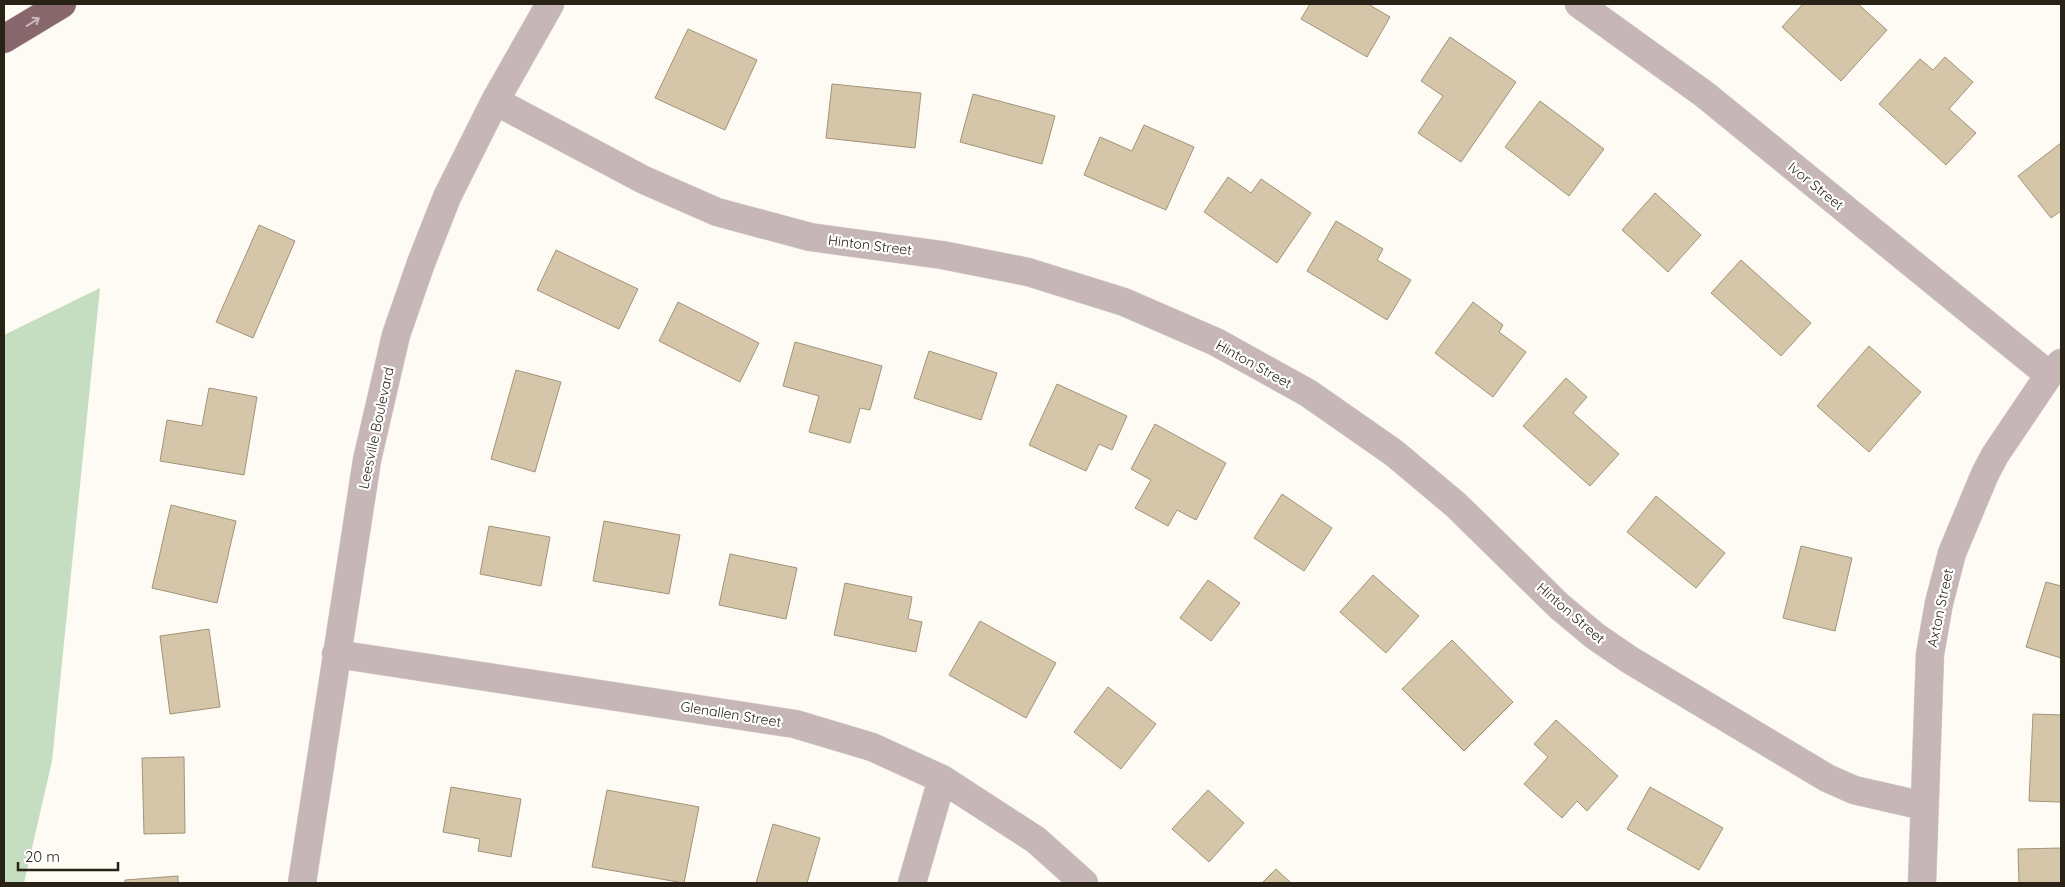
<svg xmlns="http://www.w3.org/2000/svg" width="2065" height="887" font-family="Quicksand,sans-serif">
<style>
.green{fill:#c5ddc0}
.building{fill:#d5c6a9;stroke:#a29378}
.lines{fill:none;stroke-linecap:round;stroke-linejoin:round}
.minor-casing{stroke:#dcd8d1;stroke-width:29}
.highway-casing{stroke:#dcd8d1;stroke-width:29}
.minor{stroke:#c7b6b8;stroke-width:28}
.highway{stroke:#88676c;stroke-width:28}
.oneway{stroke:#c9bbbd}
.labels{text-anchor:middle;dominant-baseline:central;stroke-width:4.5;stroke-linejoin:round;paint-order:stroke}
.street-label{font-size:14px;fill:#282217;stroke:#fff}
</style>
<rect width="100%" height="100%" fill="#fefbf5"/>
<path class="green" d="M100,288l-48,473 -28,122h-20v-548z"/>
<path class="building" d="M1310,4h58l22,13 -23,40 -66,-38z
M1803,4h55l29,26 -46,51 -59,-54z
M688,29l69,31 -32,70 -70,-32z
M1450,37l66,45 -55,80 -43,-29 25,-37 -22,-15z
M1945,57l28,25 -24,27 27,24 -30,32 -67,-61 41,-45 13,11z
M832,84l89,9 -6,55 -89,-10z
M973,94l82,22 -13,48 -82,-22z
M1540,101l64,48 -35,47 -64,-49z
M1144,125l50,22 -28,63 -82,-35 16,-38 32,14z
M2061,143v68l-10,7 -33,-42z
M1228,177l23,16 10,-14 50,34 -34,50 -73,-51z
M1655,193l46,42 -33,37 -46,-42z
M1336,221l47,28 -6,11 34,20 -24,40 -80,-49z
M259,225l36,16 -42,97 -37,-16z
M556,250l82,39 -19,40 -82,-39z
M1741,260l70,63 -30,33 -70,-63z
M678,302l81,41 -19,39 -81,-41z
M1473,302l30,23 -4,7 27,20 -33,45 -58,-44z
M795,342l87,24 -12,44 -10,-2 -10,35 -41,-11 10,-36 -36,-10z
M1869,346l52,46 -52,60 -52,-46z
M929,351l68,22 -16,47 -67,-22z
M516,370l45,12 -26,90 -44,-13z
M1566,378l21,19 -14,16 46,41 -29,32 -67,-60z
M1057,384l70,32 -15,34 -13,-6 -13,27 -57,-26z
M209,388l48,9 -13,78 -84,-14 7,-41 35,6z
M1155,424l71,39 -30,57 -19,-10 -9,16 -33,-18 16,-28 -20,-11z
M1282,494l50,34 -28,43 -50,-33z
M1656,496l69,57 -29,35 -69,-56z
M171,505l65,16 -19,82 -65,-15z
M604,521l76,14 -11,59 -76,-13z
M489,526l61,11 -9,49 -61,-12z
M1801,546l51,12 -17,73 -52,-13z
M730,554l67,14 -11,51 -67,-14z
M1373,575l46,41 -33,37 -46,-41z
M1208,580l32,23 -29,38 -31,-23z
M2046,582l15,4v72l-35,-11z
M845,583l67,14 -4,22 14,3 -6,30 -82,-17z
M980,621l76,42 -30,55 -77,-43z
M209,629l11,78 -50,7 -10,-78z
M1452,640l61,62 -49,49 -62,-62z
M1108,687l48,37 -35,45 -47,-37z
M2033,714l28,1v87l-32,-1z
M1556,720l62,56 -31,35 -10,-10 -15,17 -38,-34 24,-27 -14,-13z
M184,757l1,76 -41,1 -2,-76z
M451,787l70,12 -10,58 -33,-6 2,-12 -37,-7z
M1650,787l73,41 -24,42 -72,-41z
M607,790l92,17 -15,76 -92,-16z
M1208,790l36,33 -35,39 -37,-33z
M773,824l47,14 -13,45h-51z
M2061,848v35h-42l-1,-34z
M1276,869l15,14h-29z
M178,876v7h-53v-3z"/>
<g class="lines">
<defs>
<path id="minor" d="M1579,4l125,90 345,281
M495,101l149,79 73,32 93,25 132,18 86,17 96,30 92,40 92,51 86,60 62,52 103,101 36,30 35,24 197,118 27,12 70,16
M336,654l459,70 77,23 70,32 94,61 48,43
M302,883l65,-423 29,-125 25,-72 26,-66 48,-96 55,-97
M912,883l30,-104
M1922,883l8,-229 9,-51 13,-50 33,-79 10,-19 54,-80 12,-12"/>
<path id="highway" d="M4,39l58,-35"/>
</defs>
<use href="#minor" class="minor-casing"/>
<use href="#highway" class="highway-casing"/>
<use href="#minor" class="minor"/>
<use href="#highway" class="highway"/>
</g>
<defs><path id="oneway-shaft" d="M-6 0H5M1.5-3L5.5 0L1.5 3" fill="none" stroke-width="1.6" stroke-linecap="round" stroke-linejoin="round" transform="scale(1.25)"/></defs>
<use class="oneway" href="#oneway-shaft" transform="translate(33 22) rotate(-32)"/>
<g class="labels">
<g class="street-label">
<text transform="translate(1816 186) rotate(39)">Ivor Street</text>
<text transform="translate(870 245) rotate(7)">Hinton Street</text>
<text transform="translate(1254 364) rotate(29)">Hinton Street</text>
<text transform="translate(376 428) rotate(-78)">Leesville Boulevard</text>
<text transform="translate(1940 608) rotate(-78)">Axton Street</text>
<text transform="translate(1571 613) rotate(41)">Hinton Street</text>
<text transform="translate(731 714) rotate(9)">Glenallen Street</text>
</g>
</g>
<rect width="2065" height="887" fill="none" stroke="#282217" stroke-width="10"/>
<path d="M18 862v8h100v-8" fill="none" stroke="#282217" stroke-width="2.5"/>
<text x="25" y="862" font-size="15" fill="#282217" stroke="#ffffff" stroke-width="4" paint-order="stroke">20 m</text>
</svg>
